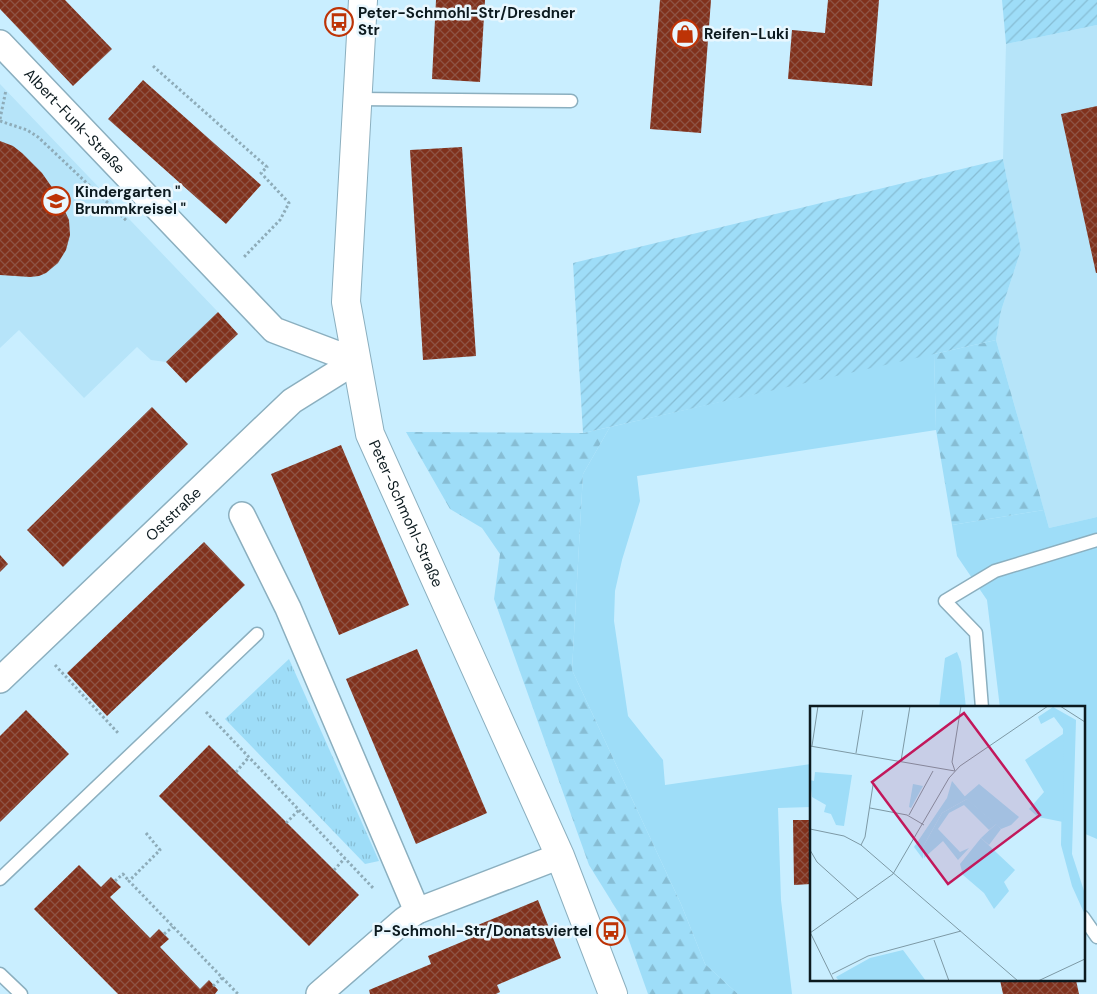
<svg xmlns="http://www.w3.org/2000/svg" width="1097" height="994" font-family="'DM Sans',sans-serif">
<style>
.built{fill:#b6e4f9}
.grass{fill:#9eddf8}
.forest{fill:url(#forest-firs)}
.park{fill:url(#park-tufts)}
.garden{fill:url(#garden-furrows)}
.building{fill:url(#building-cross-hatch)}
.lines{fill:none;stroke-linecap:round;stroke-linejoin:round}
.service-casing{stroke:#8bafbf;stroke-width:15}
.minor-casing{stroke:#8bafbf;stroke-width:28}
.tertiary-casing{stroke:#8bafbf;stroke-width:30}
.path{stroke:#8eacb9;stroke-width:3;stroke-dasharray:2.5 2.5;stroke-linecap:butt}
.service{stroke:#fff;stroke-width:12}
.minor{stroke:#fff;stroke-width:25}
.tertiary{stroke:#fff;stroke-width:28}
.labels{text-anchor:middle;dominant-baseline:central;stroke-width:5;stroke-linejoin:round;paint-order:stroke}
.poi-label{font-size:15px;font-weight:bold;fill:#0c1a1f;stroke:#e9f7fe;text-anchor:start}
.street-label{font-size:15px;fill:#0c1a1f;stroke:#e9f7fe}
.inset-road{fill:none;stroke:#7d99a5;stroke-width:1}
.view{fill:#c2185b;fill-opacity:0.15;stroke:#c2185b;stroke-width:2.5}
.inset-edge{fill:none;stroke:#0c1a1f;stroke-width:2.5}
</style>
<defs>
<pattern id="forest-firs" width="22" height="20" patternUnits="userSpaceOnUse" patternTransform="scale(1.25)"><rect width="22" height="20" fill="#9eddf8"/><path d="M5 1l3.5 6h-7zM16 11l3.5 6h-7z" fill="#87bdd4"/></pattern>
<pattern id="park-tufts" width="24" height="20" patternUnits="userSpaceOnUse" patternTransform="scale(1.25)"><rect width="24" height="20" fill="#9eddf8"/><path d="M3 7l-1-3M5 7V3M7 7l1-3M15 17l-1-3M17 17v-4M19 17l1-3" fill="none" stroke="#87bdd4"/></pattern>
<pattern id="garden-furrows" width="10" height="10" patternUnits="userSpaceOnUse" patternTransform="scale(1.25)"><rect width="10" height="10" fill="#9eddf8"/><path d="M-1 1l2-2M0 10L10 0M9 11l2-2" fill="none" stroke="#87bdd4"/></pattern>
<pattern id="building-cross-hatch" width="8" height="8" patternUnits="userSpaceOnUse" patternTransform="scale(1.25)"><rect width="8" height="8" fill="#80311c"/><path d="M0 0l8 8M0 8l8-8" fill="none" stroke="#8e5344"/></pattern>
</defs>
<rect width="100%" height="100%" fill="#c9eeff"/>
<path class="built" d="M1097,25v492l-48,11 -53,-188 5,-29 20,-61 -18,-91 3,-115z
M0,84l218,228 -52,50 -15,-2 -14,-13 -53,51 -65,-68 -19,18z"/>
<path class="grass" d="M934,353l2,77 -299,46 3,25 -18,59 -7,31 -1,30 14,95 35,44 2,25 146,-21v43l-33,1 3,92 11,94h-54l-33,-30 -24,-60 -109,-234 11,-196 27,-47z
M1044,510l5,18 48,-11v322l-14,-6v-125h-83l-13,-108 -30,-44 -5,-31z
M957,652l4,10 5,46h-27l6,-50z"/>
<path class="forest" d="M996,340l48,170 -92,15 -16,-95 -2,-76z
M610,427l-27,47 -11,196 109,234 24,60 33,30h-90l-28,-79 -31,-50 -95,-266 6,-45 -18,-26 -32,-19 -44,-77 177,1z"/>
<path class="park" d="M289,659l90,202 -14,3 -140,-145z"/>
<path class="garden" d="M1002,0h95v25l-91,19z
M1003,159l18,91 -20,61 -5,29 -413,93 -10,-170z"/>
<path class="building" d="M0,0h65l47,49 -39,37 -73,-77z
M436,0h49l-5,82 -48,-3z
M660,0h51l-10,133 -51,-4z
M828,0h51l-7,86 -84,-7 4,-49 33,3z
M143,80l118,105 -35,39 -118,-105z
M1097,106v167h-1l-35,-159z
M0,141l13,5 9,7 20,20 16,23 11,24 1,15 -4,15 -8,13 -12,10 -7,3 -9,1 -30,-2z
M462,147l14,209 -53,4 -13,-210z
M218,312l20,22 -52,49 -20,-21z
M152,407l36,37 -125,123 -36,-37z
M341,445l68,160 -70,30 -68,-161z
M204,542l41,43 -138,131 -40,-43z
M0,555l8,9 -8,8z
M417,649l70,164 -71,31 -70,-165z
M26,710l43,44 -69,68v-86z
M209,745l150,150 -50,51 -150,-150z
M793,820h18v64l-17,1z
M79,865l22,22 10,-10 10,10 -11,10 40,41 9,-9 10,10 -9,8 40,42 9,-9 9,10 -3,4h-97l-84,-85z
M538,900l23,58 -64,27 3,7 -4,2h-126l-1,-4 62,-26 -3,-8 48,-20 -3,-9z
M1000,980h76l3,14h-76z"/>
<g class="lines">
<defs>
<path id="service" d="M357,99l214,2
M982,708l-6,-75 -31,-32 50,-30 102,-31
M0,879l257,-245
M1083,917l14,20
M0,974l21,20"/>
<g id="minor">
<path id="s1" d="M0,43l274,287 82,31"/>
<path d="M242,515l46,93 129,303"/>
<path id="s2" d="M0,680l292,-279 64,-40"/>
<path d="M319,994l85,-74 13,-9 143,-55"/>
</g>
<g id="tertiary">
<path id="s3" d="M363,0l-17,302 24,132 190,422 53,138"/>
</g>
</defs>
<use href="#service" class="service-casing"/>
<use href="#minor" class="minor-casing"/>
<use href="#tertiary" class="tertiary-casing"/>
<path class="path" d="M153,66l114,101 -6,6 28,30 -9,17 -37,38
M0,119l6,-29
M0,121l27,9 11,7 89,84
M55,665l64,69
M206,712l168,177
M236,772l13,-15
M286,823l13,-13
M146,833l14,17 -31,31 109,113
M334,870l11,-12
M115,881l8,-7 6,7
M164,934l9,-7
M213,986l9,-8"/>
<use href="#service" class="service"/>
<use href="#minor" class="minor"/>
<use href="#tertiary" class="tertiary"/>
</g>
<defs>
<symbol id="bus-ring" viewBox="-11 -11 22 22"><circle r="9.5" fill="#e9f7fe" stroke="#bd3306" stroke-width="1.5"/><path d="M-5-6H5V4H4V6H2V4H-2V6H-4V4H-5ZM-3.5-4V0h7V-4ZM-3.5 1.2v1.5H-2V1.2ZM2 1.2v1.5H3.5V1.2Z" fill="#bd3306"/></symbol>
<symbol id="shop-ring" viewBox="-11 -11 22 22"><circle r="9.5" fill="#e9f7fe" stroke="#bd3306" stroke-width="1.5"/><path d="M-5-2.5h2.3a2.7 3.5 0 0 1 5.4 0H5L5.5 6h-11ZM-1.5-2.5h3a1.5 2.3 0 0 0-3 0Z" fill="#bd3306"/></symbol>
<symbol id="school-ring" viewBox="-11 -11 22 22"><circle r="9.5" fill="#e9f7fe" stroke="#bd3306" stroke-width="1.5"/><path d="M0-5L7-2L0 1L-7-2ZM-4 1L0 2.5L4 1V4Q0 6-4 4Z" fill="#bd3306"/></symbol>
</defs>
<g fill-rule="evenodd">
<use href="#bus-ring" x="323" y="6" width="32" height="32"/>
<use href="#shop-ring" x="669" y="18" width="32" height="32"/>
<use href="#school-ring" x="40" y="185" width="32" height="32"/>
<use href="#bus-ring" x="595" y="915" width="32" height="32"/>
</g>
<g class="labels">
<g class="poi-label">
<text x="358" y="13">Peter-Schmohl-Str/Dresdner<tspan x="358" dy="17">Str</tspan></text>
<text x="704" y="34">Reifen-Luki</text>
<text x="75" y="192">Kindergarten "<tspan x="75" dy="17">Brummkreisel "</tspan></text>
<text x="592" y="931" text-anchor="end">P-Schmohl-Str/Donatsviertel</text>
</g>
<g class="street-label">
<text stroke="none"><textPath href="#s1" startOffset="108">Albert-Funk-Straße</textPath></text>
<text stroke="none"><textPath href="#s3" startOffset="524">Peter-Schmohl-Straße</textPath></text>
<text stroke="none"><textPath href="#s2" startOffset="240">Oststraße</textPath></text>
</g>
</g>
<g transform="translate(810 706)">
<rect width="275" height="275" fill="#c9eeff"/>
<path d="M243,1l23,13 -4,134 13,40v21l-13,-29 -11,-41 2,-116 -9,-12 -13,7 -3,-7zM157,93l29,25 -7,6 -25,-25 -15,8 -11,16 22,23 9,-4 -11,12 -15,-19 -19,17v-13l18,-32zM171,132l34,32 -11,12 5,9 -15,18 -10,-16 -21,-18 -3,-11z" fill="#9eddf8"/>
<path d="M142,75l15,18 -25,14 -18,32 -1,14 -9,-12 33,-49zM186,118l5,5 -12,16 -8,-7z" fill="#9eddf8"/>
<path d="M103,78l10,2 -12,22 -2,-1z" fill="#9eddf8"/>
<path d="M253,28l1,69 -1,19 -25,-5 -9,-8 15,-17 -19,-32zM5,66l37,3 -8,51 -8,-1 -5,-11 -7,-2 2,-7 -14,-8 -2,-17 4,1zM169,78l40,33 -8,8 -10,4 -37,-32zM93,244l23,31h-87l-3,-4 34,-19z" fill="#9eddf8"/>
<path class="inset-road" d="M250,0l25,16M0,40l145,25M2,40l6,-40M46,47l7,-43M91,55l9,-55M145,65l-3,-9 9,-56M60,102l37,7 17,10M99,109l24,-44M0,123l34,7 17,9 157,136M51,139l4,-8 8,-52M0,144l7,12 41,37M0,226l24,49M0,227l83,-59 56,-96 11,-12 88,-60M124,234l15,41M22,268l36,-18 93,-25M228,275l47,-22"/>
<path class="view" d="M154,7l76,102 -92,69 -76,-102z"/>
<rect width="275" height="275" class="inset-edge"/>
</g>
</svg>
